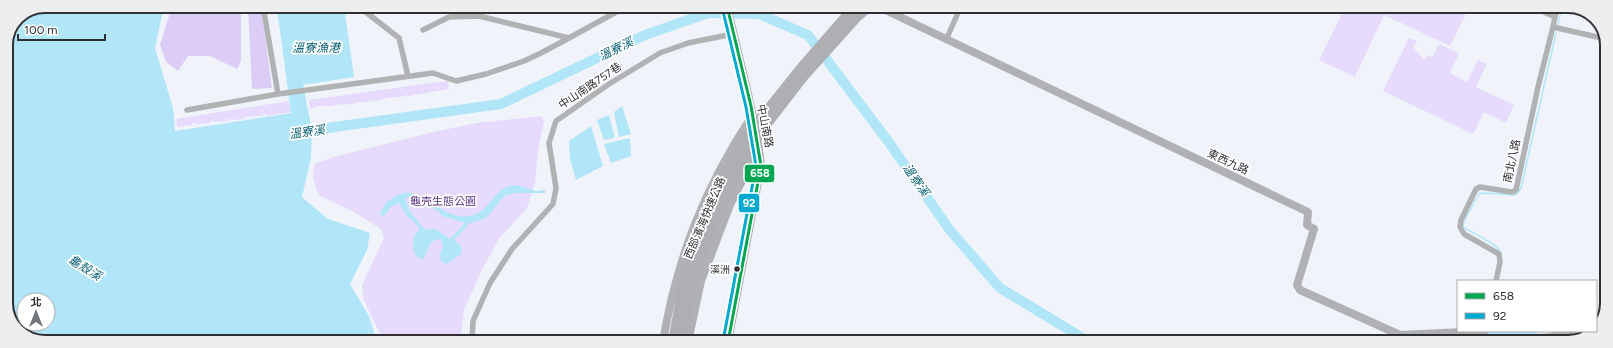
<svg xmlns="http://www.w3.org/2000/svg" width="1613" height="348" font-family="Figtree,'Noto Sans TC',sans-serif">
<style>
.green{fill:#e6dbfc}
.forest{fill:#dccdf6}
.water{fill:#b0e6f8;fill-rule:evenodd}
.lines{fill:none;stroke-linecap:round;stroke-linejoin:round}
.stream{stroke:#b0e6f8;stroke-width:1.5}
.canal{stroke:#b0e6f8;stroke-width:6}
.river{stroke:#b0e6f8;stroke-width:10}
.street{stroke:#b1b2b3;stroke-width:5.5}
.secondary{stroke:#afb1b4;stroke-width:8}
.highway{stroke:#aeafb3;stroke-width:10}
.bus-1-casing{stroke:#fff;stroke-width:6}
.bus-2-casing{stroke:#fff;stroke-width:6}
.bus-1{stroke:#00a651;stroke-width:3}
.bus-2{stroke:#00a9ce;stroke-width:3}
.bus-dot{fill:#2e3034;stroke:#fff;stroke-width:1.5}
.labels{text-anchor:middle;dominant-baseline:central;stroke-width:3.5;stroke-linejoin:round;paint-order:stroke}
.bus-label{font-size:10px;fill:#2e3034;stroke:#fff;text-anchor:end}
.street-label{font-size:11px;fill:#2e3034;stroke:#fff}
.park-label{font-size:11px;fill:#5b3484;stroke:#fff}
.water-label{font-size:12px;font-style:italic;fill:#065e71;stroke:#fff}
.rim{fill:none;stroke:#2e3034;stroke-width:2}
.line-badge{stroke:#fff;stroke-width:1.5}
.badge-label{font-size:11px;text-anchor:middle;font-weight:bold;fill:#fff}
</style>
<rect width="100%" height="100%" fill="#f0f4fa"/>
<path class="green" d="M1345,7h124l-19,39 -66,-31 -29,62 -36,-17z
M1409,38l8,3 -4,6 11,13 4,-5 4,2 7,-13 20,9 -9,20 17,9 11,-22 9,4 -11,23 38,18 -8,18 -22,-11 -11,22 -90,-43z
M446,81h2l1,8 -41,7 -1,-2 -1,2 -15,2 -1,-1 -1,1 -15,3 -2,-2v2l-16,2 -2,-1v2l-16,1v-1h-3v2h-15l-10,3 -1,-9z
M289,101l2,11 -25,4v-2h-3v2l-18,1v2l-14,1v-1h-3v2l-14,1 -1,-1h-2v2l-14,1 -1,-1h-4v2l-15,2 -1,-8z
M541,116l3,5 -6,30 -3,32 -8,25 -29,32 -17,32 -17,38 -4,31h-75l-3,-2 -18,-39 -2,-15 22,-47 -3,-9 -27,-17 -34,-16c-6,-11 -9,-20 -5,-32l18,-7 105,-26 39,-8z"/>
<path class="forest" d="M172,6h69v55l-4,8 -27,-13h-22l-10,15 -12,-9 -6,-17z
M248,6h13l11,82 -20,1z"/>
<path class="water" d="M45,6h119l-9,42 18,60 2,23 116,-18 -14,-104 15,-3h52l10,71 -51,8 9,45 -1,28 -9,39 26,22 42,14 -3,17 -17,34 19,32 8,25h-339l-21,-11 -11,-22v-263l12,-28zM24,300h24v24h-24z
M622,106l9,28 -12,3 -5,-25z
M609,115l6,23 -11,2 -7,-20z
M591,126l12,40 -27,14 -6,-21 -1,-18z
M630,138l1,18 -20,7 -7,-19z
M516,185l20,6 9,-1v3h-30l-11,3 -15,19 -5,4 -14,4 -16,17c6,5 9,6 7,14l-14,10 -6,-3 -1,-7 3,-9 -2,-5 -3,-1 -7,3 -7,16 -3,1 -5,-3 -3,-7 1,-13 6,-7 -5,-6 -8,-7 -8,-13 -8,4 -8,10 -3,-3c3,-8 8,-14 16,-18 25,-13 40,18 64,20 32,4 29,-30 56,-31zM409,197l9,3 18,10 7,6 22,7 -15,16 -14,-10h-12l-15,-19 -4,-11z"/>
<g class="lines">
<path class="stream" d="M1558,24l4,-17
M1501,254c-2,-10 -29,-21 -38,-27l1,-6 15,-27 4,-1 33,2 5,-7 35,-155"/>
<path class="canal" d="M1596,317l8,-2
M1412,342l123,-11"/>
<path class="river" d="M298,132l203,-28 144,-69 63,-22 51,1 49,21 80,106 61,88 51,59 86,52 6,2"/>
<path class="street" d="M263,6l15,88
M358,6l41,32 9,38
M1533,7l22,10 -2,10 53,12
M1555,17l2,-10
M423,30l26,-13 30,-1 90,22 58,-32
M946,40l15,-34
M187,110l91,-16 155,-21 23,8 30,-7 38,-13 17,-8 28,-15
M1496,281l4,-19 -1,-8 -35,-20 -4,-7 1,-7 15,-31 4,-2 32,5 4,-2 22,-103 15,-60
M472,341l1,-20 17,-38 22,-34 41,-45 3,-16 -7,-45 7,-22 53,-37 51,-31 28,-10 45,-9"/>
<path class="secondary" d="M727,6c12,53 28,107 34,160l-33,176
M877,6l431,206 -1,13 7,4 -17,56 3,5 100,45 84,-4 -3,11
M1596,327h1
M663,342c14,-85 42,-155 89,-226
M688,342l13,-61 29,-76 28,-56
M1485,342l66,-5 25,-6"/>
<path class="highway" d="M673,342l12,-68 26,-73 25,-46 21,-32 44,-55 47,-54 9,-8
M681,342l12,-64 29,-76 22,-43 19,-30 41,-53 53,-59 13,-11"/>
<defs>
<path id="bus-1" d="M727,6l24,100 10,60 -33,176"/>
<path id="bus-2" d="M722,7l24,100 10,59 -33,175"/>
</defs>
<use href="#bus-1" class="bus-1-casing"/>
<use href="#bus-2" class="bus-2-casing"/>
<use href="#bus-1" class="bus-1"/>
<use href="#bus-2" class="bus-2"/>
</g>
<circle class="bus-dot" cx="737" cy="269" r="3.5"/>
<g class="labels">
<g class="bus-label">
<text x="730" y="269">溪洲</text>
</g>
<g class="street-label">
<text transform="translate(590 86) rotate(-34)">中山南路757巷</text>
<text transform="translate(765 126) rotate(79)">中山南路</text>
<text transform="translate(1512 161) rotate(-78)">南北八路</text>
<text transform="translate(1228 162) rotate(25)">東西九路</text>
<text transform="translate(705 218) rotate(-67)">西部濱海快速公路</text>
</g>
<g class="park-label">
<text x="443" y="201">龜壳生態公園</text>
</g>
<g class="water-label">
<text x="316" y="48">溫寮漁港</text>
<text transform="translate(616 49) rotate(-26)">溫寮溪</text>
<text transform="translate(307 132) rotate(-8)">溫寮溪</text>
<text transform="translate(916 180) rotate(55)">溫寮溪</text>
<text transform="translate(85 268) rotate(32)">龜殼溪</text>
</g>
</g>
<path d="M0 0H1613V348H0ZM45 13H1568A32 32 0 0 1 1600 45V303A32 32 0 0 1 1568 335H45A32 32 0 0 1 13 303V45A32 32 0 0 1 45 13Z" fill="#eeeeef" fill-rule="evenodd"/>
<path class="rim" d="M45 13H1568A32 32 0 0 1 1600 45V303A32 32 0 0 1 1568 335H45A32 32 0 0 1 13 303V45A32 32 0 0 1 45 13Z"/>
<g class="line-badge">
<rect x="744" y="164" width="31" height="19" rx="4" fill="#00a651"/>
<rect x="738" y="193" width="22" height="20" rx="4" fill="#00a9ce"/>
</g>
<g class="badge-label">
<text x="760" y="177">658</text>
<text x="749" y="207">92</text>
</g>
<rect x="1457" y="280" width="140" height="52" fill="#ffffff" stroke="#abacae"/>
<rect x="1465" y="293" width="20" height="6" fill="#00a651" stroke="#abacae"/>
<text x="1493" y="300" font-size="12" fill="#2e3034">658</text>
<rect x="1465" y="313" width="20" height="6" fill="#00a9ce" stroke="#abacae"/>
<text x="1493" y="320" font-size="12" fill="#2e3034">92</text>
<g transform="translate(36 312)"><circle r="19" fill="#ffffff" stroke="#abacae"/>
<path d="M0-3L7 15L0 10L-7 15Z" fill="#727579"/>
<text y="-6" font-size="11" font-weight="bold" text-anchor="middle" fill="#2e3034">北</text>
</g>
<path d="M18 34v6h87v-6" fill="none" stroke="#2e3034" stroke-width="2"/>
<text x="24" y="34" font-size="12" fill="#2e3034" stroke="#ffffff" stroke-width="3" paint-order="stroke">100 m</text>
</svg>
